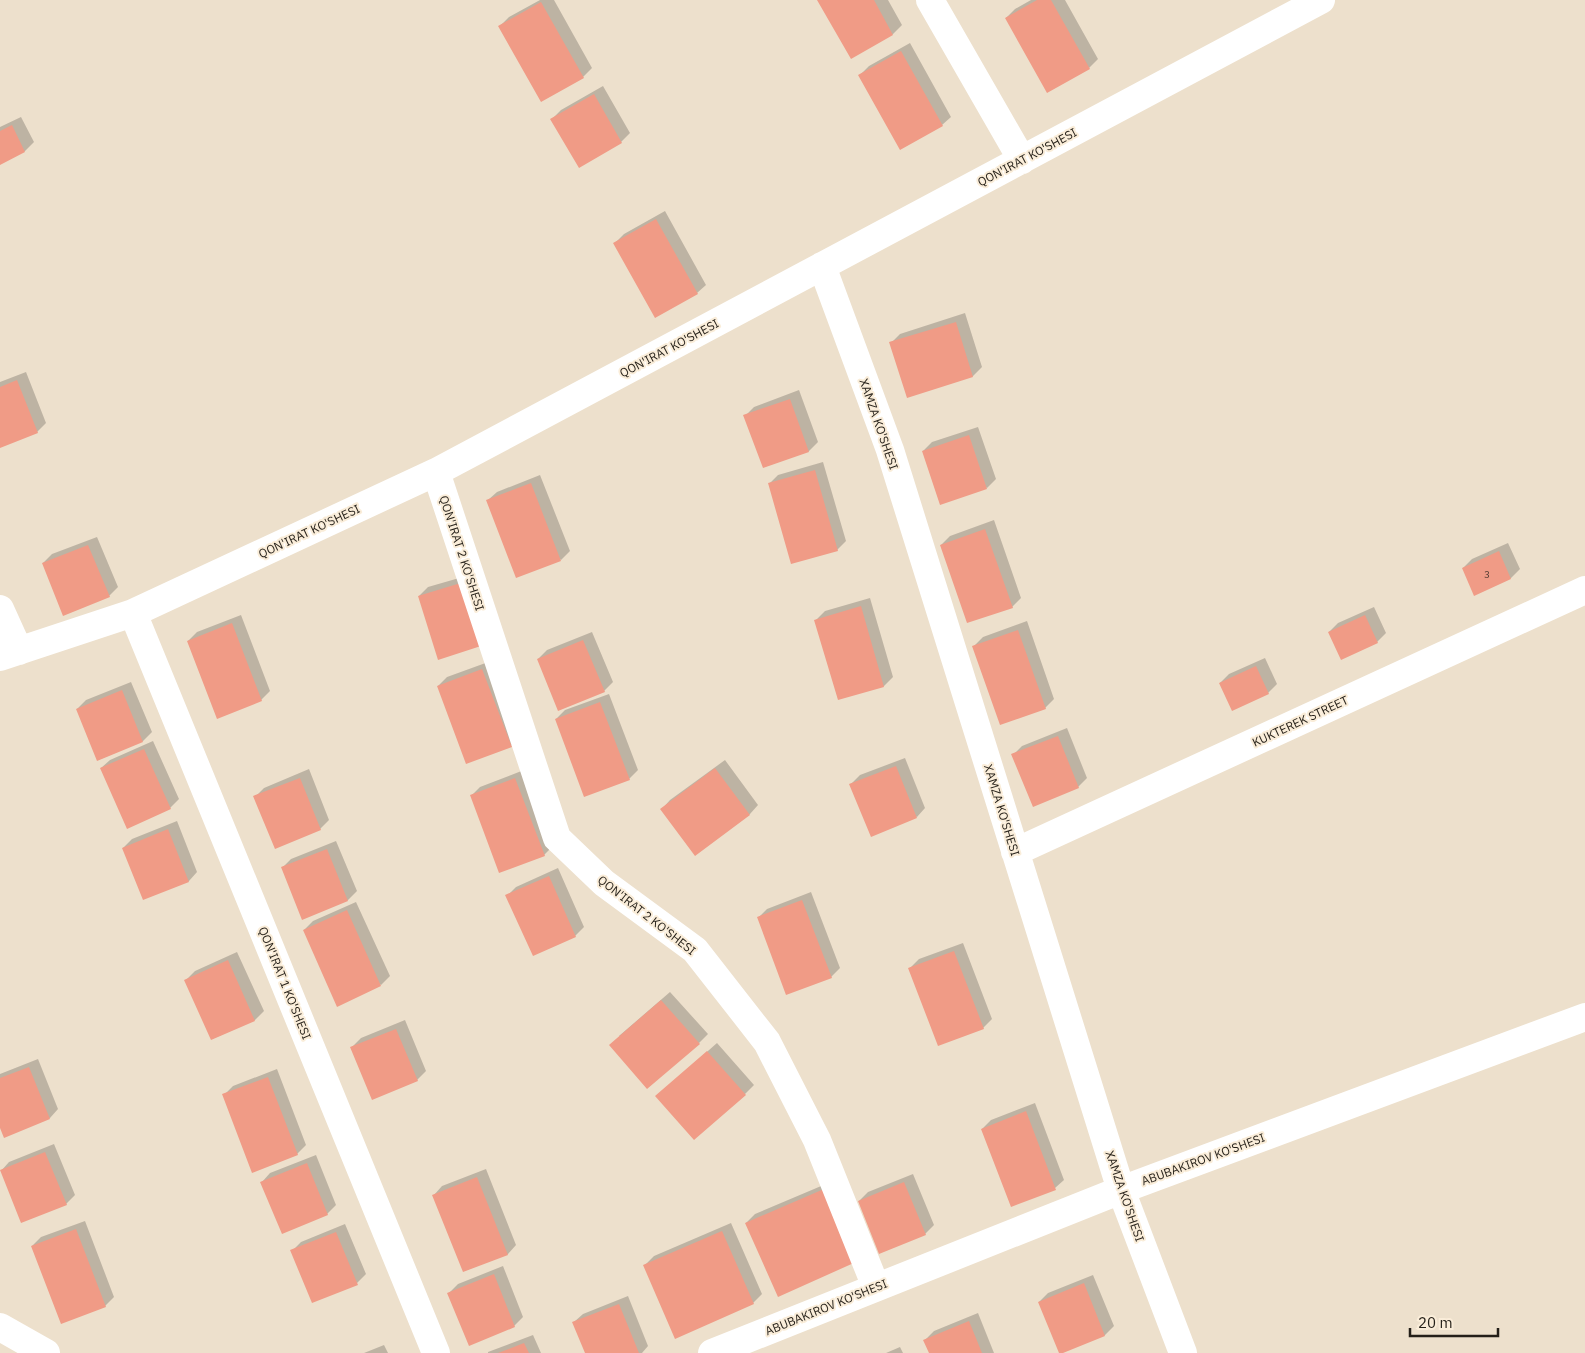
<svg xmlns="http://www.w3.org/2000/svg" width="1585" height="1353" font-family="'IBM Plex Sans',sans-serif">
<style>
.shadow{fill:#0003}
.building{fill:#f09b86}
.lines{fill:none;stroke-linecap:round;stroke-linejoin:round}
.minor{stroke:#fff;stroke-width:28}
.labels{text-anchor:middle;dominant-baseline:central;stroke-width:4;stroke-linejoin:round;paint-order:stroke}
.number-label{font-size:10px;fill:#573e34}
.street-label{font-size:12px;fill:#241f18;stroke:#faedd9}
</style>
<rect width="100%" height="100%" fill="#ede0cc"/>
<path class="shadow" d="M540,0h14l38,68 -9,9 -83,-51 9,-9z
M819,0h69l14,25 -9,9 -42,23z
M1031,0h34l33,59 -9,9 -83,-50 9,-9z
M910,43l41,74 -9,8 -82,-50 9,-9z
M603,86l27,47 -9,9 -69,-23 9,-9z
M21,117l13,25 -9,9 -25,12v-36z
M665,211l41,74 -9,8 -82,-50 9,-9z
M965,313l17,54 -9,9 -66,20 -16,-53 9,-9z
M26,372l20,51 -9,9 -37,14v-64z
M799,390l19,52 -9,9 -45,16 -19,-51 9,-9z
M978,427l18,52 -9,9 -64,-37 9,-9z
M823,462l23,79 -9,9 -68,-66 9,-9z
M540,475l30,76 -9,9 -73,-60 9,-8z
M994,520l27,78 -9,9 -71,-62 9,-9z
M97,537l21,50 -9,9 -66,-33 9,-9z
M1508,543l12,26 -9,9 -36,16 -12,-26 9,-9z
M473,574l19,61 -73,-39 9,-9z
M870,598l23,79 -9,9 -46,12 -22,-78 9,-9z
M1374,607l12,26 -9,9 -48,-10 9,-9z
M241,615l29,76 -9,9 -73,-59 9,-9z
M1027,621l27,78 -9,9 -71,-62 9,-9z
M592,632l21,50 -9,9 -66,-32 9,-9z
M1265,658l12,26 -9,9 -48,-10 9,-9z
M491,661l29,76 -9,9 -73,-60 9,-9z
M131,682l21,50 -9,9 -45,19 -21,-51 9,-9z
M609,694l29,76 -9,9 -73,-60 9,-9z
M1067,728l20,50 -9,9 -65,-32 9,-9z
M153,741l26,58 -9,9 -69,-40 9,-8z
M905,758l20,50 -8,9 -66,-33 9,-9z
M725,760l33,45 -8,9 -55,40 -33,-45 8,-9z
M309,769l20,51 -9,9 -65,-32 9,-9z
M524,770l29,76 -9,9 -73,-59 9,-9z
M177,821l20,51 -8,9 -45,17 -21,-50 9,-9z
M336,841l21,50 -9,9 -45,18 -21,-50 9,-9z
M558,868l26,59 -9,9 -42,18 -26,-58 9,-9z
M811,892l29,76 -9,9 -73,-59 9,-9z
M356,902l34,74 -9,9 -77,-55 9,-9z
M963,943l29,76 -9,9 -73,-60 9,-9z
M237,952l27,59 -9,9 -43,19 -26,-59 9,-9z
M670,992l38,42 -9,9 -80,-7z
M405,1020l21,51 -9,9 -65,-33 9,-9z
M717,1043l37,42 -9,9 -79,-6z
M38,1059l20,50 -8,9 -50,6v-50z
M277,1069l29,76 -9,9 -73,-59 9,-9z
M1035,1103l29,77 -9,8 -73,-59 9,-9z
M54,1144l21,51 -9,9 -65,-33 8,-9z
M316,1155l20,50 -9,9 -65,-32 8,-9z
M486,1169l30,76 -8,9 -44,17 -30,-76 8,-9z
M913,1174l21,51 -9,9 -66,-33 9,-9z
M833,1181l31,71 -118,-29 9,-9z
M85,1221l29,76 -9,9 -43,16 -30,-76 9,-9z
M731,1223l31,71 -9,9 -108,-38 9,-9z
M345,1224l21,50 -9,9 -65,-32 9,-9z
M503,1266l20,51 -9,9 -65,-33 9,-9z
M1093,1275l21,51 -9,9 -45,18 -21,-51 9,-9z
M628,1296l20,50 -6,7h-56l-12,-31 9,-8z
M978,1313l16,40h-64l-5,-13 9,-9z
M533,1335l8,18h-53v-1z
M384,1345l4,8h-24z
M900,1347l3,6h-17z"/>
<path class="building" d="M817,0h57l19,35 -42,24z
M1037,0h14l39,69 -43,24 -42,-75z
M541,2l43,76 -43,24 -43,-76z
M901,51l42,75 -43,24 -42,-75z
M594,94l28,49 -43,25 -29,-49z
M12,125l13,27 -25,13v-34z
M656,219l42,75 -43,24 -42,-75z
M956,322l17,55 -66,21 -18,-56z
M17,380l21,53 -38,15v-61z
M790,399l19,53 -46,16 -20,-53z
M969,435l18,54 -47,16 -18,-54z
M815,470l23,81 -47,13 -23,-81z
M531,483l30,78 -45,17 -30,-78z
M985,529l28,79 -46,15 -27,-78z
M88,545l22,52 -47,19 -21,-53z
M1499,551l12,28 -37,17 -12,-28z
M464,582l20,63 -46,15 -20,-64z
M861,606l23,81 -46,13 -24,-80z
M1365,615l13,28 -37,17 -13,-28z
M232,623l30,78 -45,18 -30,-78z
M1018,630l28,79 -46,16 -28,-79z
M583,640l22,52 -47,19 -21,-52z
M1256,666l13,28 -37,17 -13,-28z
M482,669l30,78 -46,17 -29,-78z
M122,690l21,52 -46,19 -21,-52z
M600,702l30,78 -46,17 -29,-78z
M1058,736l21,52 -46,19 -22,-53z
M144,749l27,60 -44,20 -27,-61z
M896,766l21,52 -46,19 -22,-53z
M715,768l35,47 -55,41 -35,-47z
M300,778l21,52 -46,19 -22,-53z
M515,778l30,78 -46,17 -29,-78z
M168,829l21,53 -46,18 -21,-52z
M327,849l21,52 -46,19 -21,-53z
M549,876l27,61 -43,19 -28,-61z
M802,900l30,78 -46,17 -29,-78z
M347,910l34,76 -44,21 -34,-77z
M954,951l30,78 -46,17 -30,-78z
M228,960l27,61 -44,19 -27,-60z
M661,1000l39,44 -53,45 -38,-44z
M396,1029l22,52 -46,19 -22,-53z
M707,1051l39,44 -52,45 -39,-44z
M29,1067l21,52 -46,19 -4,-10v-50z
M268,1077l30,78 -46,18 -30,-79z
M1026,1111l30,79 -45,17 -30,-78z
M45,1152l22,53 -46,18 -21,-53z
M307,1163l21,52 -46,19 -22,-52z
M477,1177l31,78 -45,17 -31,-77z
M904,1182l22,53 -47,19 -21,-53z
M824,1189l32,73 -78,35 -33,-74z
M76,1229l30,78 -45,17 -30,-78z
M722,1231l32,73 -79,35 -32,-74z
M336,1232l22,53 -46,18 -22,-53z
M494,1274l21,53 -46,19 -22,-53z
M1084,1283l21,53 -42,17h-4l-21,-51z
M619,1304l20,49h-54l-13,-31z
M969,1321l13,32h-53l-6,-13z
M524,1343l5,10h-31z"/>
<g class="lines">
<path class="minor" d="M930,0l92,160
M822,266l68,184 231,740 62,163
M436,472l121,366 47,45 91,67 72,92 50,98 59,147
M0,609l19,42
M133,613l303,740
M0,657l133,-44 303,-141 885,-472
M1015,852l570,-262
M0,1327l46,26
M712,1353l409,-163 464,-173"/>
</g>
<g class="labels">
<g class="number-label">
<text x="1487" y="574">3</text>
</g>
<g class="street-label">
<text transform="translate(1027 157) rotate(-28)">QON'IRAT KO'SHESI</text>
<text transform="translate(669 348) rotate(-28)">QON'IRAT KO'SHESI</text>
<text transform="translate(879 424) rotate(71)">XAMZA KO'SHESI</text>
<text transform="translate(309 531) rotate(-25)">QON'IRAT KO'SHESI</text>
<text transform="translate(462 553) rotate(72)">QON'IRAT 2 KO'SHESI</text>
<text transform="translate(1300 721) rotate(-25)">KUKTEREK STREET</text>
<text transform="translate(1002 810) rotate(73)">XAMZA KO'SHESI</text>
<text transform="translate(647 915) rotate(38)">QON'IRAT 2 KO'SHESI</text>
<text transform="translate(285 983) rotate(68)">QON'IRAT 1 KO'SHESI</text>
<text transform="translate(1203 1159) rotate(-20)">ABUBAKIROV KO'SHESI</text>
<text transform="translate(1125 1196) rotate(71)">XAMZA KO'SHESI</text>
<text transform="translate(826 1307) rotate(-22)">ABUBAKIROV KO'SHESI</text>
</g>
</g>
<path d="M1410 1328v8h88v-8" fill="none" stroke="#241f18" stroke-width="2.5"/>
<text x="1418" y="1328" font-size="15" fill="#241f18" stroke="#faedd9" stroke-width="4" paint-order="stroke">20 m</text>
</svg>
